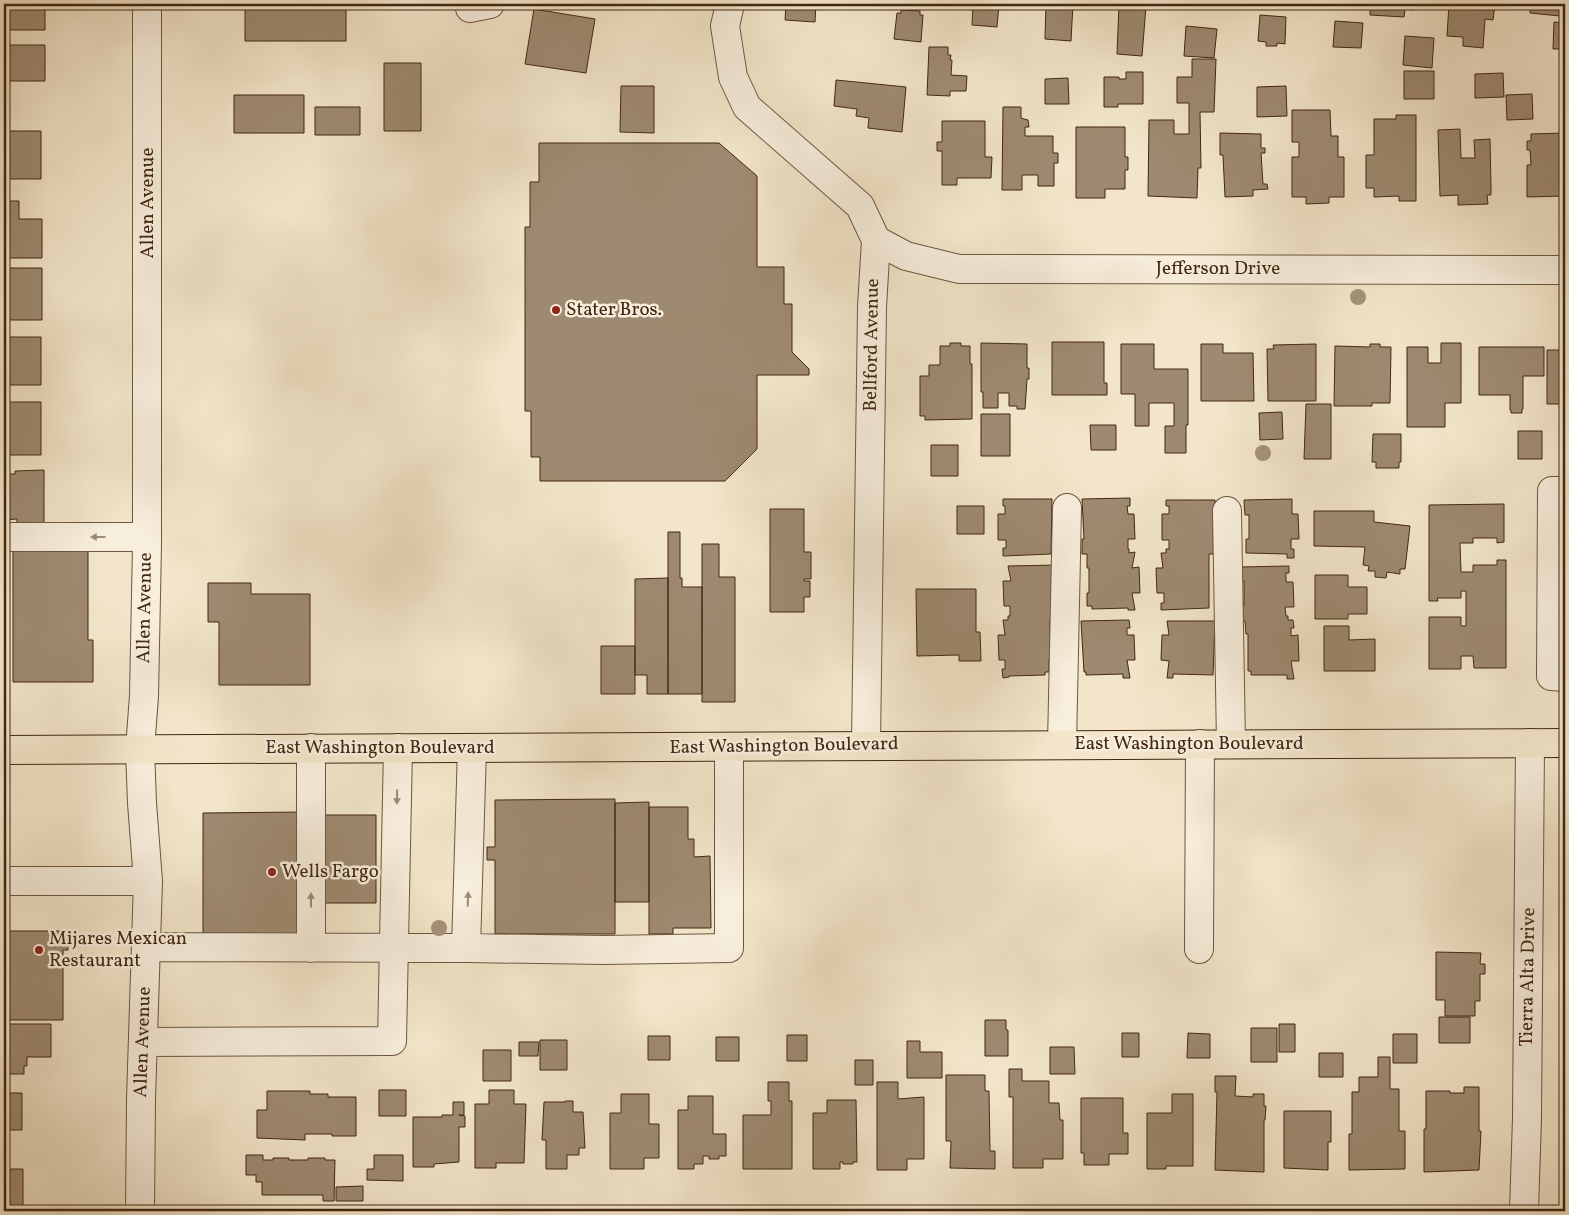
<svg xmlns="http://www.w3.org/2000/svg" width="1569" height="1215" font-family="Vollkorn,serif">
<style>
.building{fill:#9e8a71;stroke:#422712}
.lines{fill:none;stroke-linecap:round;stroke-linejoin:round}
.minor-casing{stroke:#6e5640;stroke-width:30}
.major-casing{stroke:#422712;stroke-width:30}
.minor{stroke:#f7eedc;stroke-width:28}
.major{stroke:#f2e5c9;stroke-width:28}
.tree{fill:#a59279}
.oneway{fill:#9c8a77}
.poi-dot{fill:#8f2418;stroke:#f7eedc;stroke-width:2}
.labels{text-anchor:middle;dominant-baseline:central;stroke-width:5;stroke-linejoin:round;paint-order:stroke}
.street-label{font-size:19px;fill:#422712;stroke:#f7eedc}
.poi-label{font-size:19px;fill:#422712;stroke:#f7eedc;text-anchor:start}
</style>
<rect width="100%" height="100%" fill="#f2e5c9"/>
<filter id="stains"><feTurbulence type="fractalNoise" baseFrequency=".004" numOctaves="4"/><feColorMatrix values="0 0 0 0 .2 0 0 0 0 .09 0 0 0 0 .02 0 0 0 .5 -.17"/></filter>
<radialGradient id="worn" r=".72"><stop offset=".6" stop-color="#630" stop-opacity="0"/><stop offset="1" stop-color="#630" stop-opacity=".3"/></radialGradient>
<path class="building" d="M4,4h41v26h-41z
M245,4h101v37h-101z
M786,4h30l-1,18 -30,-2z
M973,4h26l-2,23 -25,-2z
M1046,4h27l-2,37 -26,-2z
M1119,4l27,2 -4,50 -25,-2z
M1150,4h25l-1,4 -24,-2z
M1370,4h43v6l-8,-1 -1,8 -34,-2z
M1449,4h46l-2,16 -8,-1 -2,29 -20,-2v-9l-16,-1z
M1530,4h35v1h-4l-1,11 -30,-3z
M534,9l61,10 -9,54 -61,-9z
M901,10l19,1v4h3l-2,27 -27,-3 3,-26h4z
M1260,15l26,2 -1,27 -8,-1v3h-11v-4l-8,-1z
M1335,21l28,2 -2,25 -28,-1z
M1554,22l11,1v26h-12z
M1186,26l31,3 -3,29 -30,-2z
M1405,36l29,2 -2,30 -29,-3z
M4,45h41v36h-41z
M929,47h19v8h3l-1,5h2l-1,15 16,1 -1,15h-16v5l-23,-1z
M1192,59h24l-2,53h-14l1,56h-3l-1,30 -49,-2 1,-76h25v14h15v-31h-12v-26h15z
M384,63h37v68h-37z
M1404,71h30v28h-30z
M1126,72h17v32h-25v3h-14v-30h15v2h7z
M1503,73l1,24 -29,1v-24z
M1068,78l1,26h-24v-25z
M836,80l70,7 -4,45 -34,-4 1,-10 -13,-2 1,-7 -23,-3z
M621,86h33v47l-34,-1z
M1286,86l1,30 -30,1v-30z
M1532,94l1,25 -26,1 -1,-25z
M234,95h70v38h-70z
M315,107h45v28h-45z
M1003,107h18v11l7,2 1,7h-4v9h28v17h5v10h-4v23h-16v-11h-16v15h-20z
M1292,110h38l1,26h7v21h6v40h-15v6l-23,1v-7h-14v-40h7v-15h-7z
M1396,115h20v86h-17v-5l-25,1v-9h-8v-33h8v-36h22z
M942,121h43v36h7l-1,21h-34v7h-15v-34h-5v-9h5z
M1076,127h49v30h3v13h-3v19h-20v9h-29z
M1460,129l1,29h14l-1,-18 16,-1 1,48v8h-4l1,9 -30,1v-10l-18,1 -2,-66z
M4,131h37v48h-37z
M1220,133l41,1v14h4v5h-4l2,31h4l1,5 -15,1v6l-28,1 -2,-42h-3z
M1565,133v63l-38,1v-32h4l-1,-15h-3v-9h4v-7z
M539,143h180l38,33v91h27v37h8v48l17,17v6h-52v74l-32,32h-185v-24h-9v-46h-6v-184h5v-45h9z
M4,201h15v18h23v39h-38z
M4,268h38v52h-38z
M4,337h37v48h-37z
M1052,342h52v41h3v12h-55z
M950,343h11v3h9v18h2v55l-47,1v-4h-5v-40h9v-11h11v-19h10z
M981,343l46,1v24h2v11h-2l-2,30h-8v-3h-8v-13h-11v15h-15v-16h-2z
M1441,343h20v60h-16v24h-38v-80h21v16h13z
M1121,344h33v25h34v56h-2v28h-21v-27h9v-23h-25v23h-14v-32h-14z
M1201,344h22v9h30l1,48h-53z
M1316,344v57h-48l-1,-52h7l-1,-4z
M1370,344h10v3h11l-1,56h-18v3h-38l1,-60 35,1z
M1479,347h65v29h-21v33h-1v4h-11v-3h-1v-15h-31z
M1547,350h18v54h-18z
M4,402h37v53h-37z
M1306,404h25v55h-27z
M1282,412l1,27 -23,1 -1,-27z
M981,414h29v42h-29z
M1090,425h26v25h-25z
M1518,431h24v28h-24z
M1373,434h28v28h-2v6h-23v-6h-4z
M931,445h27v31h-27z
M44,470v53l-27,1v-5l-13,1v-46h11v-3z
M1130,498v8h-3l1,8h6l1,25h-7v10h1v4l6,-1 -3,16 7,-1 1,26h-8l3,17h-7v-2l-36,1v-3h-5v-13h2v-25h-2v-14h-5v-15h2l-2,-40z
M1003,499h49l-1,55 -48,2v-8h3v-8h-8v-26h7v-8h-2z
M1292,499v15h6l1,25h-8v10h3v9h-7v-4l-41,-1v-14h3v-24h-4l-1,-15z
M1166,500h49v54h-6v54l-48,2v-7h3v-10h-7l-1,-25h7l-2,-15h5v-4h3v-9h-7v-26h7v-8h-3z
M1504,504v38l-7,1v-5h-24v5h-13l1,29h12v-7h24v-5h9v108h-32l-1,-12h-12v13h-32v-52h32v9h5v-35h-5v7h-24l1,3h-9v-96z
M957,506h27v28h-27z
M770,509h34v43h7v27h-7v2h6v16h-6v15h-34z
M1314,511h60v11l36,4 -5,43h-5v5l-13,-2 -1,6 -11,-1v-6h-7l1,-5 -6,-1 2,-18 -51,-1z
M668,532h12v46h2v9h20v107h-34z
M702,544h17v33h16v125h-33z
M13,547h75v93h5v42h-80z
M1057,565l-1,56h-6l1,38h-2v13h-4v3l-36,1v1l-6,1 -1,-9h3v-9h-6l-1,-25h7l-2,-15h5v-4h2v-10h-6l-1,-25h8l-3,-15z
M1289,566v7h-3v9h7l1,25h-9l1,9h2v4h5l1,8h-3v8l7,-1 1,26h-8l3,18h-7v-4h-36v-4h-3v-37h-2l-1,-13h-5v-15h4v-25h-4v-14z
M1315,575h33v12h19v27h-19v5h-33z
M668,578v116h-21v-19h-12v-96z
M208,583h43v11h59v91h-91v-63h-11z
M916,589h60v43h4l1,29h-22v-6l-42,1z
M1129,620l1,8h-3v7h7l1,25h-8l3,18h-7v-4l-37,1v-3h-2l-3,-51z
M1167,621h48l-2,54 -40,-1v4h-6l2,-17 -8,-1 1,-25h7z
M1324,626h25v14l26,-1v32h-51z
M601,646h34v48h-34z
M615,799v135h-120v-74h-8v-13h8v-47z
M649,802v100h-34v-99z
M649,807h39v32h6v18l16,-1 1,72h-38v6h-24z
M304,812v126l-101,1v-126z
M318,815h58v88h-58z
M4,931h64v19h-5v70h-59z
M1436,952l45,1 -1,11h5v10h-5v27h-5v15h-30v-16h-9z
M1439,1017h31v26h-31z
M985,1020h21v10h2v26h-23z
M4,1024h47v33h-24v9h-3v8h-20z
M1279,1024h16v28h-16z
M1251,1028h26v34h-26z
M1122,1033h17v24h-17z
M1188,1033l22,1v24h-23z
M1393,1034h24v29h-24z
M787,1035h20v26h-20z
M648,1036h22v24h-22z
M716,1037h23v24h-23z
M540,1040h27v30h-27z
M907,1041h13v11h22v26h-35z
M519,1042h20l-1,14h-19z
M1050,1047h24l1,27h-25z
M483,1050h28v31h-28z
M1319,1053h24v24h-24z
M1378,1057h12v32h9v42h6v38l-56,1v-36h3v-42h7v-15h19z
M855,1060h18v25h-18z
M1009,1069h13v12h27v22h10l1,17h3v39h-20v9h-30v-71h-4z
M946,1075h39v16h4l1,60h5v18l-45,-1 1,-27h-5z
M1215,1076h21l-1,20 18,1v-3h11v12h2l-1,14h-1v52l-49,-2 2,-78h-2z
M768,1082h21v19h3v68h-49v-54h28v-14h-3z
M877,1082h21v17l26,-2v62h-17v11h-30z
M1464,1087h15v44h2l-2,39 -55,2v-43h2v-38h24v2h14z
M379,1090h27v26h-27z
M489,1090h25v14h12l-2,59h-28v5h-21v-64h14z
M267,1091h43v3h18v3h28v39h-24v-2h-27v6l-48,-2v-28h10z
M4,1093h18v37h-13v5h-5z
M621,1094h28v30h10v34h-15v11h-34v-56h11z
M1172,1094h21v72h-27v3h-19v-56h25z
M688,1096h25v38h13v22h-7v3h-10v-3h-6v8h-9v5h-16v-59h10z
M1081,1098h42v35h5v21h-19v11h-25v-12h-3z
M827,1100h29l1,62h-4v2h-10v-2h-3v7h-27v-56h14z
M565,1101h8v11h10l2,36h-6v7h-12v14h-21v-29h-4l2,-38h21z
M453,1102h11v13h-5l6,1v11h-6v35l-25,2v3h-21v-50h29v-2h11z
M1284,1111h47v31h-3v28l-44,-2z
M246,1155h17v5h10v-2h16v2h19v-2h17v2h10l-1,41h-11v-6h-61v-13h-6v-7h-10z
M374,1155h29v26l-36,-1v-11h7z
M11,1169h12v42h-19v-40h7z
M363,1186v15h-27v-14z"/>
<g class="lines">
<defs>
<path id="minor" d="M730,4l-5,22 8,51 14,30 113,99 16,34 -4,67 -6,438
M470,8l20,-4
M876,240l30,16 53,13 606,1
M1565,491h-13l-1,185 14,1
M1227,511l4,233
M4,537h142
M1062,745l5,-237
M311,748v200
M4,881h144
M146,947l320,1 138,2 125,-2v-201
M466,948l6,-200
M1199,949l1,-205
M143,1042l249,-1 6,-293
M140,1211l1,-112 7,-218 -6,-78 -2,-54 4,-53 3,-152v-540
M1524,1211l3,-93 3,-375"/>
<path id="major" d="M4,750l1561,-7"/>
</defs>
<use href="#minor" class="minor-casing"/>
<use href="#major" class="major-casing"/>
<use href="#minor" class="minor"/>
<use href="#major" class="major"/>
</g>
<g class="tree">
<circle cx="1358" cy="297" r="8"/>
<circle cx="1263" cy="453" r="8"/>
<circle cx="439" cy="928" r="8"/>
</g>
<defs><path id="oneway-solid" d="M-6-.8H1V-3.2L6.5 0L1 3.2V.8H-6Z" transform="scale(1.25)"/></defs>
<g class="oneway">
<use href="#oneway-solid" transform="translate(98 537) rotate(180)"/>
<use href="#oneway-solid" transform="translate(397 797) rotate(91)"/>
<use href="#oneway-solid" transform="translate(468 899) rotate(-88)"/>
<use href="#oneway-solid" transform="translate(311 900) rotate(-90)"/>
</g>
<g class="poi-dot">
<circle cx="556" cy="310" r="5"/>
<circle cx="272" cy="872" r="5"/>
<circle cx="39" cy="950" r="5"/>
</g>
<g class="labels">
<g class="street-label">
<text transform="translate(148 203) rotate(-90)">Allen Avenue</text>
<text x="1218" y="269">Jefferson Drive</text>
<text transform="translate(872 345) rotate(-89)">Bellford Avenue</text>
<text transform="translate(145 608) rotate(-89)">Allen Avenue</text>
<text x="1189" y="744">East Washington Boulevard</text>
<text transform="translate(784 746) rotate(-1)">East Washington Boulevard</text>
<text x="380" y="748">East Washington Boulevard</text>
<text transform="translate(1528 977) rotate(-89)">Tierra Alta Drive</text>
<text transform="translate(143 1042) rotate(-88)">Allen Avenue</text>
</g>
<g class="poi-label">
<text x="566" y="310">Stater Bros.</text>
<text x="282" y="872">Wells Fargo</text>
<text x="49" y="939">Mijares Mexican<tspan x="49" dy="22">Restaurant</tspan></text>
</g>
</g>
<rect width="1569" height="1215" fill="none" stroke="#f2e5c9" stroke-width="20"/>
<rect x="5" y="5" width="1559" height="1205" fill="none" stroke="#422712" stroke-width="2.5"/>
<rect x="10" y="10" width="1549" height="1195" fill="none" stroke="#422712"/>
<rect width="100%" height="100%" filter="url(#stains)"/>
<rect width="100%" height="100%" fill="url(#worn)"/>
</svg>
